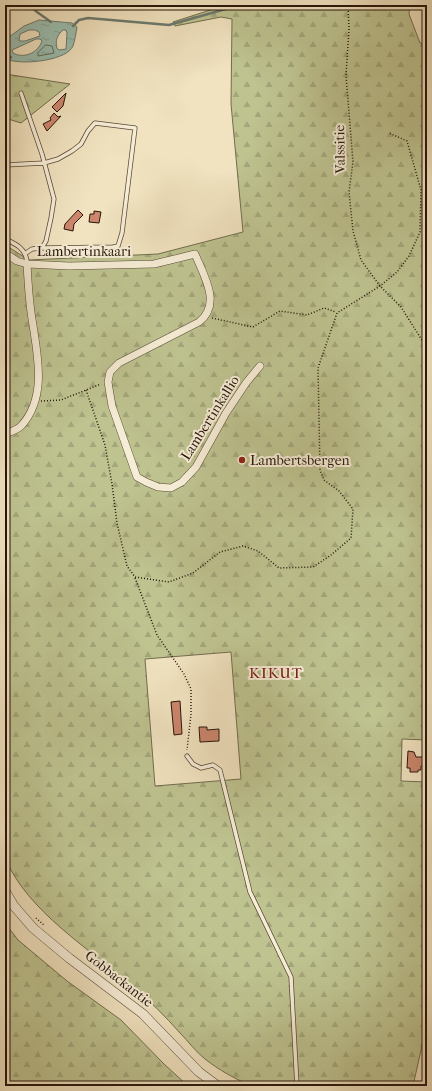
<svg xmlns="http://www.w3.org/2000/svg" width="432" height="1091" font-family="'IM FELL French Canon',serif">
<style>
.forest{fill:url(#forest-firs);stroke:#726c4e;fill-rule:evenodd}
.water{fill:url(#water-ripples);stroke:#6c7a6e;fill-rule:evenodd}
.lines{fill:none;stroke-linecap:round;stroke-linejoin:round}
.shore{stroke:#606a5e;stroke-width:1}
.stream{stroke:#6c7a6e;stroke-width:2.5}
.building{fill:#cd866d;stroke:#26150b}
.service-casing{stroke:#594838;stroke-width:5}
.minor-casing{stroke:#594838;stroke-width:8}
.tertiary-casing{stroke:#594838;stroke-width:10}
.path{stroke:#26150b;stroke-width:1.5;stroke-dasharray:1 2;stroke-linecap:butt}
.service{stroke:#f6edd6;stroke-width:3.5}
.minor{stroke:#f6edd6;stroke-width:7}
.tertiary{stroke:#f6edd6;stroke-width:9}
.poi-dot{fill:#8f2418;stroke:#f6edd6;stroke-width:1.5}
.labels{text-anchor:middle;dominant-baseline:central;stroke-width:4;stroke-linejoin:round;paint-order:stroke}
.street-label{font-size:14px;fill:#26150b;stroke:#f6edd6}
.poi-label{font-size:14px;fill:#26150b;stroke:#f6edd6;text-anchor:start}
.neighbourhood-label{font-size:15px;letter-spacing:1px;fill:#7a1f14;stroke:#f6edd6}
</style>
<defs>
<pattern id="forest-firs" width="22" height="20" patternUnits="userSpaceOnUse"><rect width="22" height="20" fill="#bec390"/><path d="M5 1l3.5 6h-7zM16 11l3.5 6h-7z" fill="#a3a77b"/></pattern>
<pattern id="water-ripples" width="26" height="14" patternUnits="userSpaceOnUse"><rect width="26" height="14" fill="#9bbeb0"/><path d="M2 4q2-2 4 0t4 0M15 11q2-2 4 0t4 0" fill="none" stroke="#85a296"/></pattern>
</defs>
<rect width="100%" height="100%" fill="#f1e3c0"/>
<filter id="stains"><feTurbulence type="fractalNoise" baseFrequency=".005" numOctaves="4"/><feColorMatrix values="0 0 0 0 .2 0 0 0 0 .09 0 0 0 0 .02 0 0 0 .5 -.17"/></filter>
<radialGradient id="worn" r=".72"><stop offset=".6" stop-color="#630" stop-opacity="0"/><stop offset="1" stop-color="#630" stop-opacity=".3"/></radialGradient>
<path class="forest" d="M226,5h184l-1,9 11,29 7,2v695l-25,-1 -1,42 26,1v241l-14,63h-161c-17,-7 -33,-16 -47,-27 -9,-7 -17,-18 -25,-26 -15,-17 -31,-33 -48,-47 -43,-38 -104,-74 -127,-128v-613l24,15 129,-6 85,-22 -12,-128 1,-85 -11,-2 -46,9 -2,-4zM231,652l10,127 -86,7 -10,-127z
M5,74l65,10 -49,39 -16,-5z
M5,923l13,17 49,41 54,39 43,44 24,22h-183z"/>
<path class="water" d="M39,20l33,3 5,4c-1,6 -2,13 -4,19 -6,14 -45,18 -59,15 -3,0 -6,-1 -9,-2v-19l19,-14zM29,30h6l4,2 1,4 -15,5h-6l1,-7zM63,30h3l1,3 -1,16 -7,1 -2,-2c-2,-7 0,-13 6,-18zM36,39h4l2,2c-4,12 -18,18 -29,12l-1,-3z"/>
<g class="lines">
<path class="shore" d="M46,45l6,1 2,7 -16,3v-3z"/>
<path class="stream" d="M30,5l7,7 14,10
M73,26l6,-6 9,-2 81,7 71,-20
M5,64l6,-7"/>
</g>
<path class="building" d="M66,93l-3,13 -6,6 -5,-5z
M54,113l4,4 3,-1 -14,15 -4,-7 8,-4 -1,-2z
M78,210l5,5 -9,9 -1,7 -9,-2 1,-5z
M94,211l7,1 -2,11 -10,-1 1,-8h4z
M180,701l2,33 -8,1 -3,-33z
M199,727h8v3l12,-1v12l-19,1z
M408,751l6,1 2,5h7v9h-2v4h-3v2h-8v-4h-3z"/>
<g class="lines">
<defs>
<path id="service" d="M21,93l21,61 12,45 -3,19 -5,23 -4,7 -10,1 -6,4
M5,165l39,-2 14,-4 14,-8 9,-7 7,-13 7,-8 40,5 -13,105 -4,13 -5,1 -71,1
M5,239c11,5 20,9 22,22l-2,2
M187,756l6,8 8,4 12,-3 7,5 30,122 41,85 6,109"/>
<path id="minor" d="M5,253l12,8 10,3 42,2 85,-2 41,-10c9,22 27,50 4,68l-80,41 -9,9 -2,10 4,24 25,71 9,5 12,5 13,1 11,-6 14,-15 30,-54 20,-30 14,-17
M5,434c5,-2 12,-4 16,-8 27,-29 16,-73 11,-107 -3,-18 -4,-37 -5,-55
M5,434v14"/>
<path id="tertiary" d="M5,891l9,15 19,22 36,30 74,56 56,58 19,14"/>
</defs>
<use href="#service" class="service-casing"/>
<use href="#minor" class="minor-casing"/>
<use href="#tertiary" class="tertiary-casing"/>
<path class="path" d="M348,5l1,24 -3,46 7,87 -4,30 4,39 8,29 19,26 21,21 26,41
M212,318l41,9 27,-16 27,4 17,-7 12,4
M86,390l19,55 7,39 5,39 10,43 8,11 34,5 24,-9 27,-21 23,-6 15,5 21,17 34,-1 18,-12 20,-17 2,-29 -14,-18 -15,-11 -4,-10 -2,-102 19,-55 43,-27 17,-14 12,-16 11,-24 1,-42 -14,-49 -18,-8
M41,401l20,-1 40,-16
M135,578l22,57 27,39 7,15v25l-4,36
M36,918l9,8"/>
<use href="#service" class="service"/>
<use href="#minor" class="minor"/>
<use href="#tertiary" class="tertiary"/>
</g>
<circle class="poi-dot" cx="242" cy="460" r="4"/>
<g class="labels">
<g class="street-label">
<text transform="translate(340 149) rotate(-91)">Valssitie</text>
<text x="84" y="251">Lambertinkaari</text>
<text transform="translate(210 418) rotate(-58)">Lambertinkallio</text>
<text transform="translate(119 979) rotate(38)">Gobbackantie</text>
</g>
<g class="poi-label">
<text x="250" y="460">Lambertsbergen</text>
</g>
<g class="neighbourhood-label">
<text x="276" y="673">KIKUT</text>
</g>
</g>
<rect width="432" height="1091" fill="none" stroke="#f1e3c0" stroke-width="20"/>
<rect x="6" y="6" width="420" height="1079" fill="none" stroke="#26150b" stroke-width="2"/>
<rect x="10" y="10" width="412" height="1071" fill="none" stroke="#26150b"/>
<rect width="100%" height="100%" filter="url(#stains)"/>
<rect width="100%" height="100%" fill="url(#worn)"/>
</svg>
